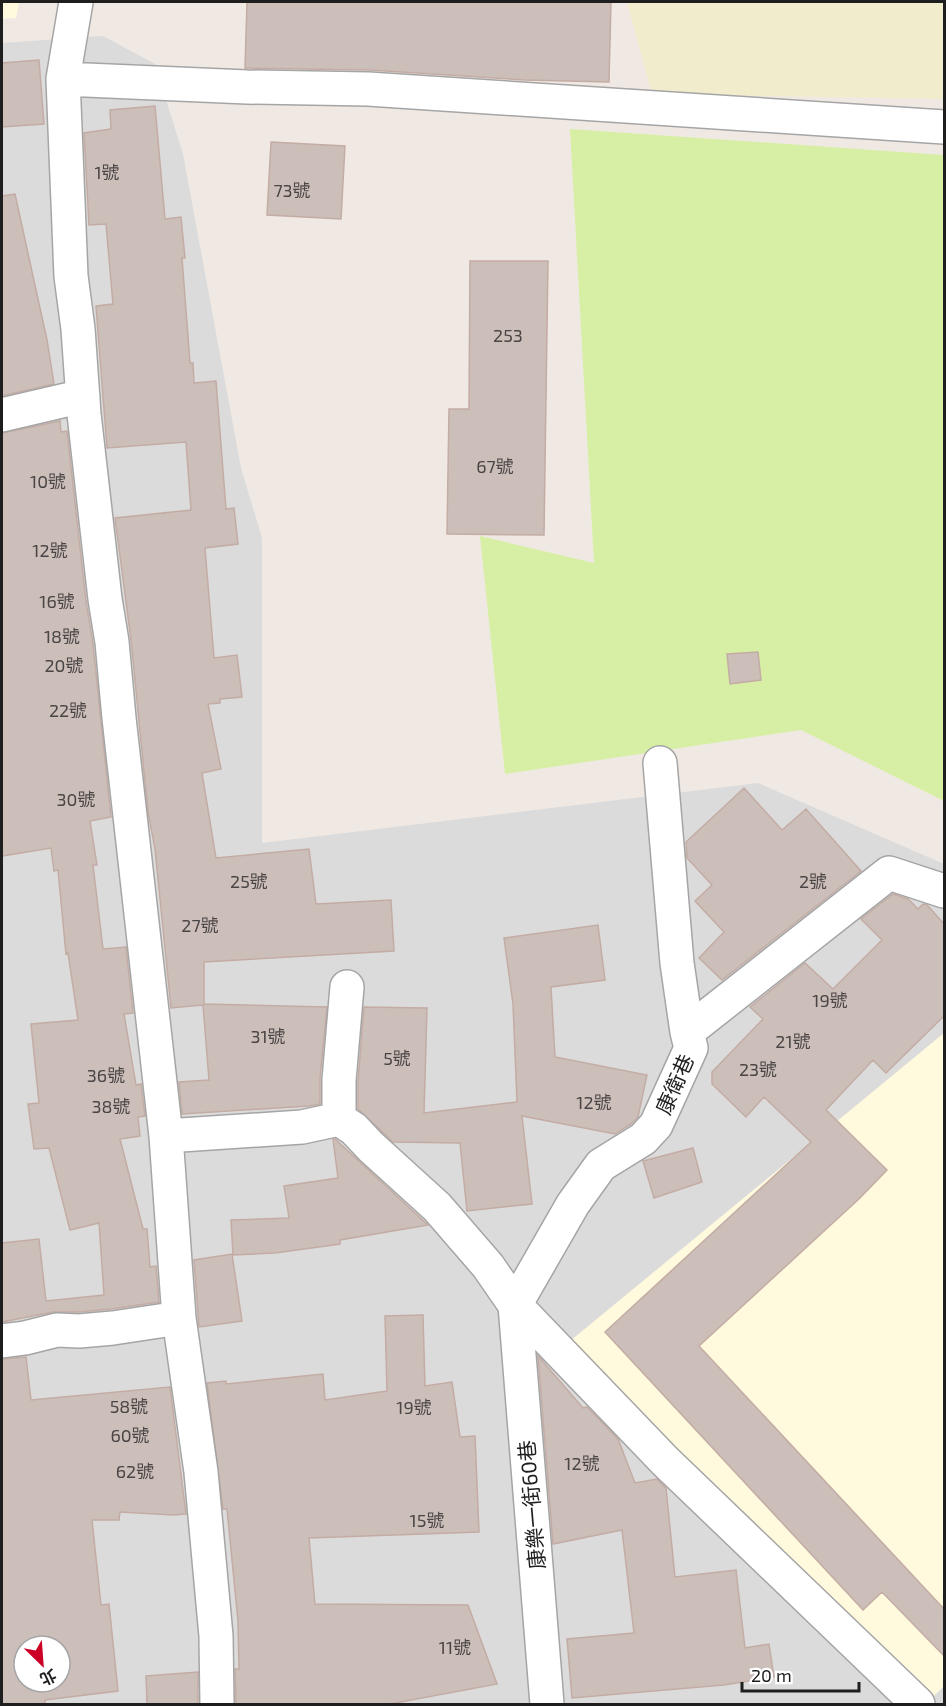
<svg xmlns="http://www.w3.org/2000/svg" width="946" height="1706" font-family="'Exo 2','Noto Sans TC',sans-serif">
<style>
.residential{fill:#dcdbdb;fill-rule:evenodd}
.education{fill:#fff9dd}
.farmland{fill:#f0eccc}
.grass{fill:#d7efa4}
.building{fill:#ccbeb9;stroke:#c3aca4;stroke-width:1.5;fill-rule:evenodd}
.lines{fill:none;stroke-linecap:round;stroke-linejoin:round}
.minor-casing{stroke:#a5a5a5;stroke-width:36}
.minor{stroke:#fff;stroke-width:33}
.labels{text-anchor:middle;dominant-baseline:central;stroke-width:4.5;stroke-linejoin:round;paint-order:stroke}
.number-label{font-size:18px;fill:#4a4645}
.street-label{font-size:21px;fill:#1e1e1e;stroke:#fff}
</style>
<rect width="100%" height="100%" fill="#f0e9e3"/>
<path class="residential" d="M103,36l52,28 28,90 58,314 21,70v305l496,-60 186,81v840h-942v-1661zM24,1646h36v36h-36z"/>
<path class="education" d="M2,2h17l-3,16 -14,1z
M944,1033v653l-18,18 -362,-358z"/>
<path class="farmland" d="M627,2h317v97l-292,-5z"/>
<path class="grass" d="M570,129l374,26v646l-143,-71 -296,44 -25,-238 114,27z"/>
<path class="building" d="M247,2h364l-2,80 -85,-2 -155,-10 -124,-2z
M39,60l5,64 -42,3v-64z
M155,106l10,113 16,-2 4,41h-3l8,105h3l1,20 22,-2 10,128 8,-1 4,36 -33,4 9,110 23,-3 5,42 -22,2v4l-12,1 13,65 -19,4 14,85 93,-9 7,55 75,-4 3,51 -190,11v42l123,3 -7,71v26l-11,2 -127,8 -3,-32 30,-2 -6,-75 -32,3 -16,-159 -7,-37 -17,-172 -16,-122 76,-8 -5,-68 -79,6 -11,-142 17,-2 -7,-80 -17,1 -5,-92 27,-4 -1,-19z
M271,142l74,4 -4,73 -74,-4z
M15,194l32,146 7,44 -52,12v-200z
M470,261h78l-4,274 -97,-1 2,-125h20z
M60,421l1,11 6,-1 19,170 7,43 18,173 -21,4 7,44h-4l10,84 23,-2 7,66 -9,1 12,71 5,-1 4,32 -7,1 2,19 -20,3 23,90h4l3,38 6,-1 3,36 -48,7 -32,3h-26l-51,10v-79l37,-4 7,62 58,-6 -5,-72 -29,7 -21,-82 -15,1 -6,-45 11,-1 -8,-79 47,-4 -10,-67 -2,1 -8,-84 -4,1 -3,-23 -49,8v-423z
M758,652l3,28 -31,4 -3,-30z
M744,788l38,42 24,-21 55,62 -139,109 -23,-22 25,-26 -29,-31 17,-16 -25,-27 -1,-16z
M893,894l15,5 10,10 5,-5 4,1 18,20v90l-59,58 -13,-13 -47,50 61,60 -27,28 -161,148 246,264v47l-63,-65 -19,18 -258,-278 206,-190 -47,-45 -18,20 -34,-33v-12l51,-53 -13,-12 55,-44 28,26 49,-49 -21,-21z
M598,925l7,55 -54,7 4,70 92,18 -9,42 -7,7 -16,10 -93,-18 10,88 -65,7 -7,-68 -67,-1 -35,-33v-28l6,-74 63,1 -3,105 93,-11 -4,-98 -9,-66z
M335,1139l93,86 -88,15v4l-65,9 -42,2 -2,-35 58,-2 -5,-32 54,-8 -5,-39z
M693,1148l9,34 -48,16 -11,-37z
M232,1254l10,67 -43,6 -5,-67z
M423,1315l2,71 27,-4 8,55 15,-1 4,96 -170,6 6,66 153,1 29,79 -107,20h-154l-1,-35h4l-1,-48 -11,-112h-4l-16,-126 19,-2v3l97,-10 2,26 62,-9 -2,-75z
M538,1356l45,52 4,-1 31,32 17,44 22,-4 9,9 9,89 61,-7 9,78 24,-4 5,33 -50,8 -152,13 -5,-59 67,-6 -12,-103 -69,14z
M26,1357l5,43 139,-13 16,127 -13,1 -53,-3 -1,8h-27l9,85 8,-1 9,87 -73,9v4h-43v-345zM24,1646h36v36h-36z
M198,1672v32h-51l-1,-28z"/>
<g class="lines">
<defs>
<path id="minor" d="M76,2l-13,77 8,197 7,53 6,85 21,185 7,43 7,76 47,418 13,182 22,154 15,164 1,68
M63,79l184,8 121,2 576,38
M2,415l81,-19
M660,763l17,200 10,69
M339,1119v-39l8,-93
M166,1136l136,-9 37,-8 15,10 17,18 66,60 51,59 27,39 150,156 253,243
M515,1305l58,-101 28,-39 42,-26 13,-14 35,-77 -4,-16 202,-159 55,18
M515,1305l32,399
M2,1341l23,-3 32,-8 22,1 34,-3 66,-10"/>
</defs>
<use href="#minor" class="minor-casing"/>
<use href="#minor" class="minor"/>
</g>
<g class="labels">
<g class="number-label">
<text x="107" y="172">1號</text>
<text x="292" y="190">73號</text>
<text x="508" y="335">253</text>
<text x="495" y="466">67號</text>
<text x="48" y="481">10號</text>
<text x="50" y="550">12號</text>
<text x="57" y="601">16號</text>
<text x="62" y="636">18號</text>
<text x="64" y="665">20號</text>
<text x="68" y="710">22號</text>
<text x="76" y="799">30號</text>
<text x="249" y="881">25號</text>
<text x="813" y="881">2號</text>
<text x="200" y="925">27號</text>
<text x="830" y="1000">19號</text>
<text x="268" y="1036">31號</text>
<text x="793" y="1041">21號</text>
<text x="397" y="1058">5號</text>
<text x="758" y="1069">23號</text>
<text x="106" y="1075">36號</text>
<text x="594" y="1102">12號</text>
<text x="111" y="1106">38號</text>
<text x="129" y="1406">58號</text>
<text x="414" y="1407">19號</text>
<text x="130" y="1435">60號</text>
<text x="582" y="1463">12號</text>
<text x="135" y="1471">62號</text>
<text x="427" y="1520">15號</text>
<text x="455" y="1647">11號</text>
</g>
<g class="street-label">
<text transform="translate(674 1084) rotate(-66)">康衛巷</text>
<text transform="translate(531 1505) rotate(-95)">康樂一街60巷</text>
</g>
</g>
<rect width="946" height="1706" fill="none" stroke="#1e1e1e" stroke-width="6"/>
<g transform="translate(42 1664) rotate(155)"><circle r="28" fill="#ffffff" stroke="#a5a5a5" stroke-width="1.5"/>
<path d="M0-4.5L10 22L0 15L-10 22Z" fill="#cc0026"/>
<text y="-9" font-size="16" font-weight="bold" text-anchor="middle" fill="#1e1e1e">北</text>
</g>
<path d="M742 1682v9h117v-9" fill="none" stroke="#1e1e1e" stroke-width="3"/>
<text x="751" y="1682" font-size="18" fill="#1e1e1e" stroke="#ffffff" stroke-width="4.5" paint-order="stroke">20 m</text>
</svg>
